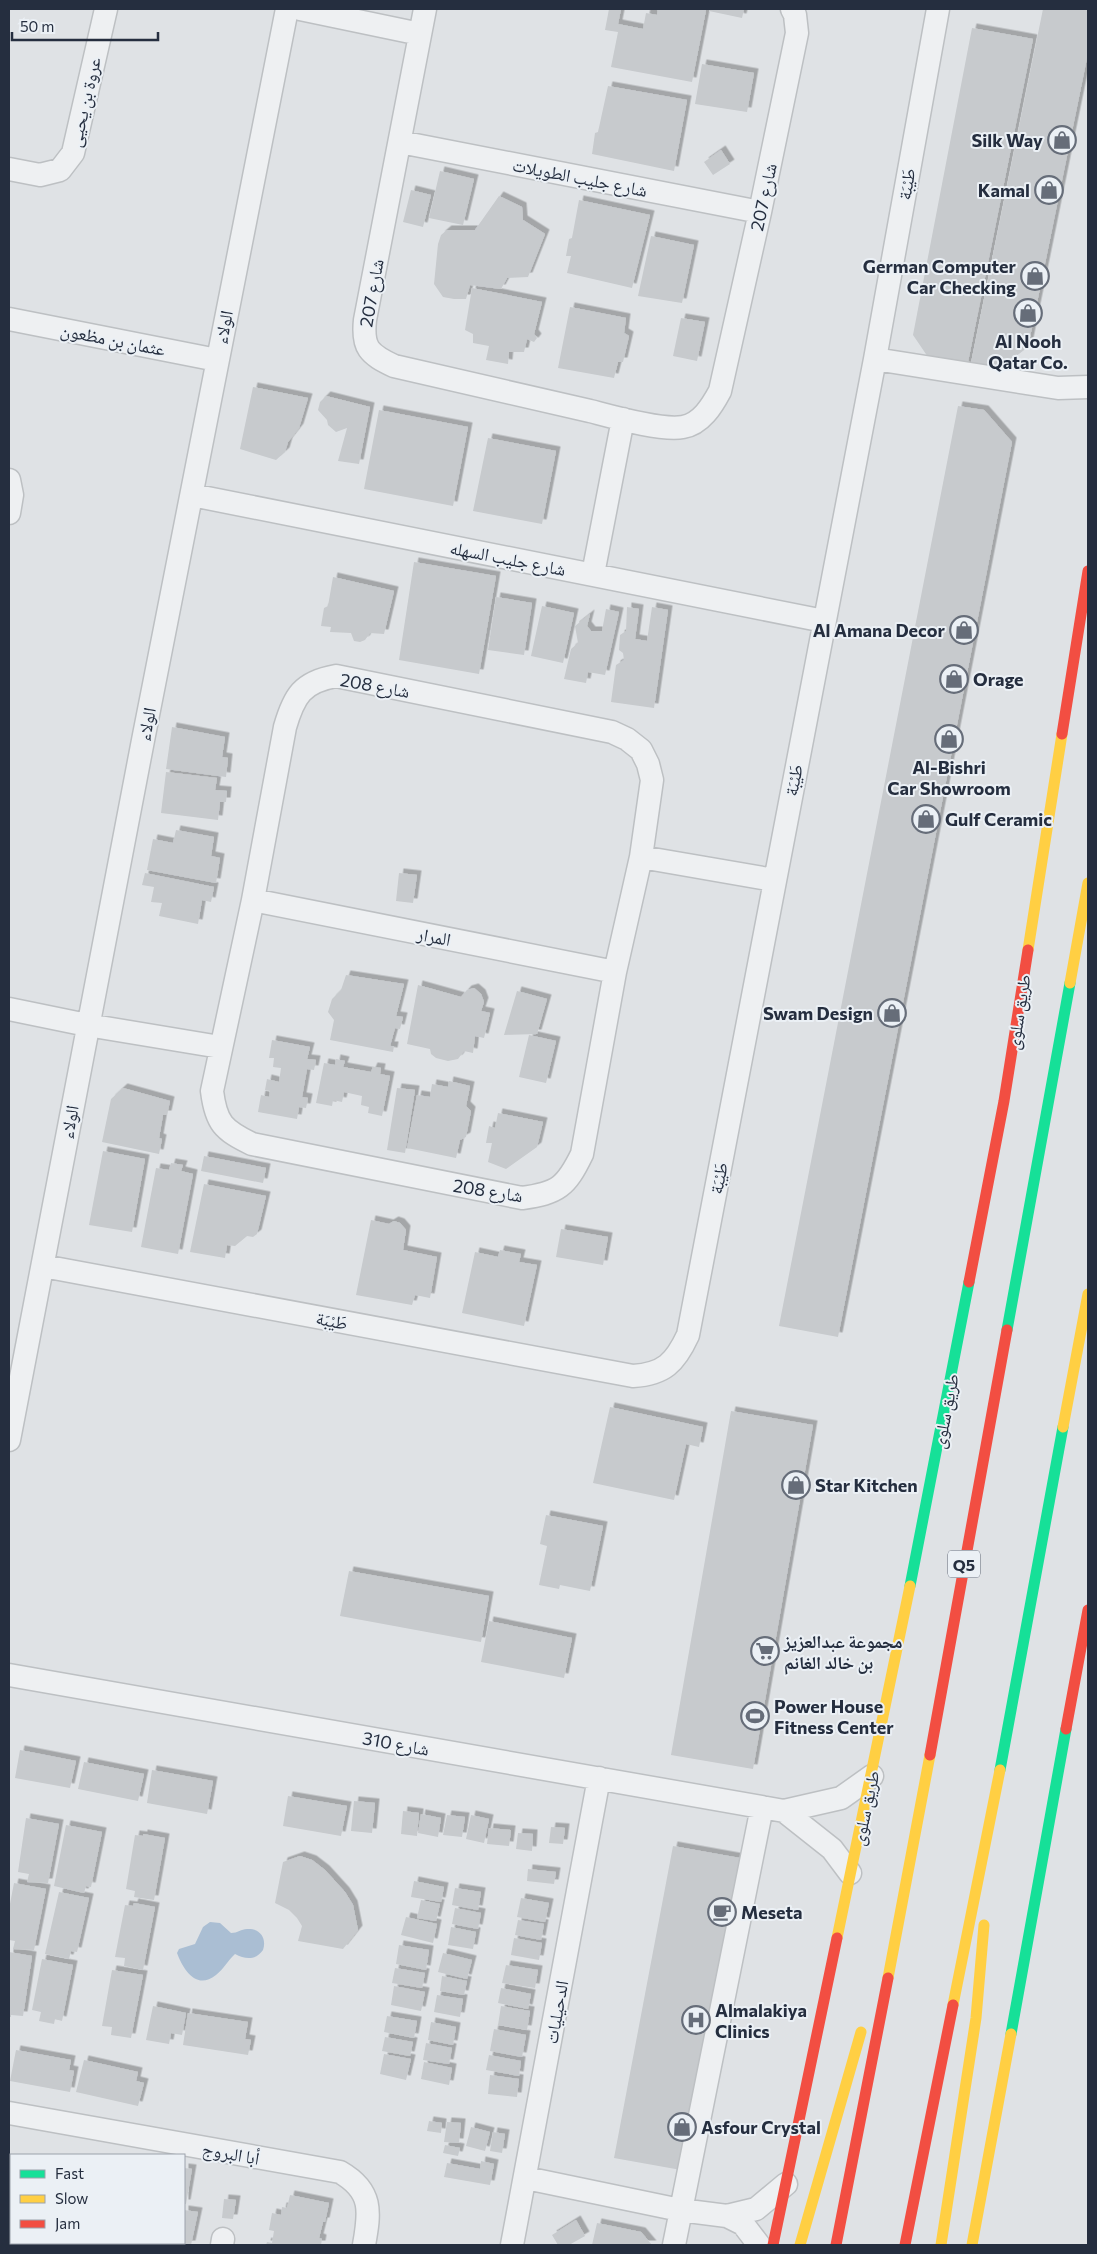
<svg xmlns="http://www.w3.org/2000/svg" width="1097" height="2254" font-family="Commissioner,'Noto Naskh Arabic',sans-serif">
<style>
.water{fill:#aabed3}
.building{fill:#c7cacd;filter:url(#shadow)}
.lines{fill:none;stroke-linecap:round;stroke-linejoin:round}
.street-casing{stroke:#bdc0c3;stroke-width:25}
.street{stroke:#eef0f2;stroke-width:22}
.fast{stroke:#16e098;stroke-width:11}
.slow{stroke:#ffcf43;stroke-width:11}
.jam{stroke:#f24e42;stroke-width:11}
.labels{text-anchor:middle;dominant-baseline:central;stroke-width:4;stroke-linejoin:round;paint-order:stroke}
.shield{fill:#ebf0f5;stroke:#606876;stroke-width:1}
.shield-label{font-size:16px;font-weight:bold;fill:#252e3f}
.street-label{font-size:18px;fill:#252e3f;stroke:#ebf0f5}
.poi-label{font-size:18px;font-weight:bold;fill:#252e3f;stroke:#ebf0f5;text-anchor:start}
</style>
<defs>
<filter id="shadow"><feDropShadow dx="4.5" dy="-4.5" stdDeviation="0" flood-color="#0004"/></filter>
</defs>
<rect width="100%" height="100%" fill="#dfe2e5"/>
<path class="water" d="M210,1922l10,1 11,10c7,0 10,-4 16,-4 13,-1 20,9 16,21 -7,10 -17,10 -28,4 -7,6 -11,15 -19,21 -20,16 -33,-6 -39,-22l2,-4 16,-5 8,-17z"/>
<path class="building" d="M609,9h12l-3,15 25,5 3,-16 11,2 1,-6 48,1 -14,72 -81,-15 7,-35 -13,-2z
M710,9h34l-2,9 -33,-7z
M1043,9h45v44l-60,294 -33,25 -25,-4z
M972,28l61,11 -66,328 -37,-7 -17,-25z
M702,64l52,9 -7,39 -52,-8z
M608,86l79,14 -13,71 -82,-17 3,-21 3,-1z
M721,150l9,14 -17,11 -9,-13z
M440,171l34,8 -11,46 -34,-7z
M411,190l20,5 -8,32 -20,-5z
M499,196l23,11 1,13 22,14 -17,43 -21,1 -6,11 -31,-4 -4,14h-12l-11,-2 -9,-13 4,-40 3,-9 6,-5h28z
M579,200l71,15 -18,73 -65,-15 4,-17h-5l3,-17 3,-1z
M651,236l43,9 -12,58 -44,-7z
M472,288l70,14 -8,32 3,4 -3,4 -7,-3 -3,13h-15l-1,12 -22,-4 3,-14 -16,-3v-9l-8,-4z
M570,307l56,11 -2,15 5,3 -6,26h-5l-4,16 -56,-10z
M681,318l24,4 -8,39 -24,-5z
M253,387l55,11 -9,30 -11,14 -3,10 -9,8 -36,-11z
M326,396l44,11 -11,57 -21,-3 9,-33 -11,4 -8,-7 -1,-5 -9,-10 2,-8z
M958,406l26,4 28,32 -174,895 -59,-11z
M379,410l89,17 -15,79 -89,-17z
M488,438l68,13 -14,73 -69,-13z
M414,562l82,14 -17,98 -80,-14z
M333,577l61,14 -10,43 -14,-1 -5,7 -5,2 -6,-1 -3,-8 -21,-1 1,-5 -10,-1 3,-18 4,-2z
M496,597l36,6 -8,52 -36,-5z
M542,606l32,7 -11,50 -32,-7z
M627,607l12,2 -4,30 12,2 5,-34 16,3 -14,98 -43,-6 5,-37 8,-5 -1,-7 -4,-3 1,-15 6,-4z
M606,609l13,3 -14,63 -17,-3 -2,11 -22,-4 7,-30 7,-6 -3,-17 15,-12 -3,12 4,5h11z
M172,727l53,10 -3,20 6,1 -2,19 -60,-8z
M166,772l51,6 -2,12 12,1 -1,11h-6l-2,18 -57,-7z
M176,830l38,7 -3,19 9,2 -4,25 -69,-13 6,-31 20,4z
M145,873l69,14 -3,15 -9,-2 -4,24 -39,-8 3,-13 -11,-1 3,-15 -12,-2z
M399,873l18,2 -4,28 -17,-2z
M346,975l58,9 -8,32 7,1 -3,12 -5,-1 -5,18h4l-1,6 -63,-12 4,-20 -6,-8 4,-13 9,-9z
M418,985l43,12 6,-7 7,-2 7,6 3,8 -3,9 9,2 -6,25 -9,-2 -2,17 -9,-2 -6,8 -10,2 -12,-3 -5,-4 -1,-5 -23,-5z
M517,991l30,8 -10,35 -33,1z
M529,1035l27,6 -10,42 -27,-6z
M272,1040l38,7 -3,12 9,1 -2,10 -7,-1 -5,28 6,1 -2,10 -7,-1 -2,12 -39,-7 3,-17 8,2 1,-6 -5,-1 2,-11 12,3 2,-14 -8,-1 1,-9h-5z
M336,1059l9,2 -2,6 28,5 2,-5 8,1 -1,6 10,2 -8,40 -14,-3 1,-6 -8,-2 1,-9 -18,-4 -2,10 -9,-2 -1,6 -16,-3 8,-40 11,2z
M449,1081l21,5 -4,20 5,5 -5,26 -6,3 -4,18 -49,-10 10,-53 13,2 2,-13 16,3z
M123,1088l47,13 -3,14h-4l-4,23 3,1 -3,15 -57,-12 9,-43z
M397,1088l18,2 -10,63 -18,-3z
M498,1113l45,9 -6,25 -31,22 -18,-7 4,-19h-6l3,-17 6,2z
M103,1151l42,8 -13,73 -43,-7z
M204,1156l62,12 -3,15 -62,-12z
M171,1163l12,2 -2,6 12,3 -15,80 -37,-7 15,-79 13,2z
M204,1184l62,12 -9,38 -4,3 -6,-1 -12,10 -8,-1 -2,13 -35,-6z
M371,1220l18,4 5,-3 6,2 6,7 -3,20 34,7 -7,41 -15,-3 -3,10 -56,-10z
M561,1229l47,8 -5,28 -47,-8z
M500,1250l21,4 -2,8 18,3 -13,61 -62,-13 13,-61 23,5z
M610,1407l93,20 -4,20 -13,-3 -12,56 -81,-17z
M731,1411l82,14 -60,344 -82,-14z
M546,1515l57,11 -13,65 -30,-6 -1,4 -20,-4 8,-39 -7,-2z
M349,1571l140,25 -8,46 -141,-26z
M489,1621l83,17 -8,40 -83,-16z
M20,1750l56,11 -6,27 -55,-10z
M84,1762l60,12 -6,27 -60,-12z
M152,1770l61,11 -6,33 -60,-11z
M288,1796l59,10 -6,30 -58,-10z
M354,1801l21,2 -3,30 -21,-2z
M403,1811l16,2 -2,23 -16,-2z
M421,1814l20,4 -3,19 -20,-4z
M447,1815l18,2 -3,20 -19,-2z
M471,1815l18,4 -5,24 -18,-4z
M26,1818l33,6 -11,59 -21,-1 2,-8 -11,-2z
M66,1825l36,7 -11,55 -5,-1 -2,7 -30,-7z
M551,1827l14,1 -2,16 -14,-1z
M489,1828l22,2 -2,16 -22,-2z
M518,1833l15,1 -1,17 -16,-2z
M143,1834l22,4 -11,62 -20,-3 1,-6 -9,-2 9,-54 8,1z
M673,1846l67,12 -59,312 -67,-12z
M300,1856l12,4 13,10 20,22 8,13 5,25 -15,19 -45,-8 4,-15 -5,-8 -8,-8 -14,-7 8,-41z
M528,1869l28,3 -2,12 -27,-3z
M414,1881l30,6 -3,15 -30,-5z
M14,1883l32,6 -12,61 -21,-1 2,-8 -6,-1v-31z
M455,1888l26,4 -3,18 -26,-5z
M59,1892l30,6 -12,54 -6,-1 -2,8 -24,-5z
M521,1898l28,5 -4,19 -28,-5z
M421,1900l19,4 -4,17 -19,-3z
M134,1903l21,4 -12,63 -19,-4 1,-8 -10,-1 10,-52 8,1z
M455,1908l26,5 -3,16 -26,-5z
M406,1917l31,7 -4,19 -32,-8z
M518,1920l26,4 -3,16 -26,-5z
M451,1927l25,5 -3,17 -25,-4z
M514,1938l28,5 -3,17 -28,-5z
M399,1945l30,5 -3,20 -30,-6z
M9,1952l23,4 -9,60 -12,-1v2h-2z
M443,1953l29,7 -5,19 -29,-7z
M42,1959l31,6 -11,56 -7,-2 -1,5 -15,-3 2,-9 -9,-2z
M506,1965l32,5 -3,18 -33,-5z
M395,1968l30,5 -3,15 -30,-5z
M112,1970l31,5 -12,63 -20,-3 1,-8 -10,-1z
M442,1976l25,5 -3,14 -24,-4z
M394,1986l31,6 -4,19 -30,-6z
M501,1988l30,6 -3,15 -30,-6z
M437,1995l26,4 -3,18 -26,-5z
M153,2006l33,7 -4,22 -11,-2 -2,11 -23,-4z
M501,2006l29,5 -3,19 -29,-5z
M188,2013l60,9 -3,17 6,1 -3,15 -65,-10z
M387,2016l30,5 -3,17 -30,-6z
M431,2022l25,5 -3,18 -25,-5z
M494,2029l32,6 -4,22 -32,-6z
M385,2037l28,5 -3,14 -28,-5z
M426,2043l26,5 -3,16 -26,-4z
M16,2050l55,10 -2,10 5,1 -4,21 -60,-11z
M384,2054l27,5 -5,21 -26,-6z
M489,2055l32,6 -2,15 -33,-6z
M84,2060l54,12 -2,9 8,2 -6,23 -62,-14z
M424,2062l28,6 -3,17 -28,-6z
M490,2075l29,4 -2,18 -29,-3z
M429,2121l13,2 -1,10 -14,-2z
M447,2122l14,1 -2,20 -15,-1z
M471,2127l19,5 -5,19 -19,-5z
M493,2132l12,2 -3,19 -12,-2z
M445,2145l15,3 -2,8 -15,-3z
M481,2161l13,3 -4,21 -46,-8 3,-14 33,6z
M9,2167h2v49h-2z
M184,2168l8,1 -6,35h-2z
M290,2195l39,8 -4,19h-2l-4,16 3,1 -1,6h-55l1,-3 5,1 2,-12 -5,-1 3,-17 9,2 1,-8 5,1z
M224,2199l12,1 -3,19 -11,-1z
M184,2210l14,2 -7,33h-19l1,-2h11z
M576,2220l9,16 -16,9h-11l-6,-10z
M597,2223l44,9 11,13h-60z
M34,2243h50l8,1 -58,1z"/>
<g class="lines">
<defs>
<path id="street" d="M300,9l120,25
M425,9l-60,311c-3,28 4,34 29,46 65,15 130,30 196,45 23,6 71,20 93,16 18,-3 29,-21 37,-36l40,-179 37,-179 -2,-18 -3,-6
M400,142l360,70
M9,169l31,6 20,-5 13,-17 33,-144
M9,319l208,41
M875,359l183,29 30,-1
M9,480l3,15 -3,18
M192,495l632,126
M593,574l30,-155
M336,676l276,56 15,7 14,11 7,14 4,16 -11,77 -26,115 -33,182c-16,33 -24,39 -60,44l-270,-54c-29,-14 -36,-21 -40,-53l41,-191 32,-173c9,-31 17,-45 51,-51z
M641,857l133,23
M253,900l362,72
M9,1009l78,16 133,22
M43,1266l590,110c31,-2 42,-13 55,-41l187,-976 63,-350
M9,1440c91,-477 182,-955 278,-1431
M9,1675l775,136 57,-13 31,-22
M784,1811l48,38 18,24
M9,2113l331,59c33,19 30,40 24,73
M526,2178l154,32 47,6 29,-7 30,-25
M727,2216l16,8 16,21
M222,2245l1,-6
M512,2245l87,-467
M674,2245l88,-438"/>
</defs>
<use href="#street" class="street-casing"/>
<use href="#street" class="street"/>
<path class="fast" d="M1007,1330l63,-347
M910,1586l59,-304
M1000,1770l63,-343
M1011,2034l55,-305"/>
<path class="slow" d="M1028,950l34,-216
M1070,983l18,-100
M1063,1427l25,-133
M837,1938l73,-352
M888,1978l42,-223
M953,2005l47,-235
M800,2245l61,-213
M941,2245l35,-227 8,-93
M972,2245l39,-211"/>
<path class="jam" d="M1062,734l26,-163
M969,1282l35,-181 24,-151
M1066,1729l22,-119
M930,1755l77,-425
M773,2245l64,-307
M836,2245l52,-267
M905,2245l48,-240"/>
</g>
<defs>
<symbol id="shop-ring" viewBox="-11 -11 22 22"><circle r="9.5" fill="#ebf0f5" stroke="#666d79" stroke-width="1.5"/><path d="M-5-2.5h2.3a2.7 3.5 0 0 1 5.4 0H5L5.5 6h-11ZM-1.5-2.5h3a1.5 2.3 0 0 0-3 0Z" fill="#666d79"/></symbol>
<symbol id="supermarket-ring" viewBox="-11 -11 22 22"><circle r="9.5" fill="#ebf0f5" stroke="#666d79" stroke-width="1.5"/><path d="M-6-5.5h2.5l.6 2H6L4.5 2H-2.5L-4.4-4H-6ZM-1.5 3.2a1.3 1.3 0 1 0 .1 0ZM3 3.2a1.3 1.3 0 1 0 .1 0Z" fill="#666d79"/></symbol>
<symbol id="stadium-ring" viewBox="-11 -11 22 22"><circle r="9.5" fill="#ebf0f5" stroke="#666d79" stroke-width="1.5"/><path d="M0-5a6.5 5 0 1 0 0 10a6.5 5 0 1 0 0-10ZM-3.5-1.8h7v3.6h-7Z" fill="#666d79"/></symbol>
<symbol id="cafe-ring" viewBox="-11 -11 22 22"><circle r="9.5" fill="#ebf0f5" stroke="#666d79" stroke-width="1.5"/><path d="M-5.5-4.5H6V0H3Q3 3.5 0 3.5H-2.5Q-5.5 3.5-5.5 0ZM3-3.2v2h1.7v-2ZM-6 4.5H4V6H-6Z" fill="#666d79"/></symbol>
<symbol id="hospital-ring" viewBox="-11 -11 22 22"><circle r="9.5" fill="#ebf0f5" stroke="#666d79" stroke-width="1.5"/><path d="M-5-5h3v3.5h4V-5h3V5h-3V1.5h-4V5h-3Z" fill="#666d79"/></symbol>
</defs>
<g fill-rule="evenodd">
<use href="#shop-ring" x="1046" y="124" width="32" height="32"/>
<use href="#shop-ring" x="1033" y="174" width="32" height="32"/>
<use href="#shop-ring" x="1019" y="260" width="32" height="32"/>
<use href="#shop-ring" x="1012" y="297" width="32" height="32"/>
<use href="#shop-ring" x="948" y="614" width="32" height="32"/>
<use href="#shop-ring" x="938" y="663" width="32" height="32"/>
<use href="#shop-ring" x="933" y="723" width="32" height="32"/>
<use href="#shop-ring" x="910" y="803" width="32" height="32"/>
<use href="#shop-ring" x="876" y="997" width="32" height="32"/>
<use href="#shop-ring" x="780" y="1469" width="32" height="32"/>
<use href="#supermarket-ring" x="749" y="1635" width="32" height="32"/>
<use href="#stadium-ring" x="739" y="1700" width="32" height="32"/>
<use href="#cafe-ring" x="706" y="1896" width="32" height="32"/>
<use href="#hospital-ring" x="680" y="2004" width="32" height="32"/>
<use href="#shop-ring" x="666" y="2111" width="32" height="32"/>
</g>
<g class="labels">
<rect class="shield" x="948" y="1550.5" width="32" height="27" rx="4"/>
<g class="shield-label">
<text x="964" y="1564">Q5</text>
</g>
<g class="street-label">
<text transform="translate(84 102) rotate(-77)">عروة بن يحيى</text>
<text transform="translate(580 177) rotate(11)">شارع جليب الطويلات</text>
<text transform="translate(906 184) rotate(-80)">طَيْبَة</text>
<text transform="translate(763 197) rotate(-78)">شارع 207</text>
<text transform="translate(371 293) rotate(-80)">شارع 207</text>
<text transform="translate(223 327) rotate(-79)">الولاء</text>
<text transform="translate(113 339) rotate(11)">عثمان بن مظعون</text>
<text transform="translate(508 558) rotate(11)">شارع جليب السهله</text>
<text transform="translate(375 685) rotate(10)">شارع 208</text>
<text transform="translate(146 724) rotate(-79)">الولاء</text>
<text transform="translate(793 780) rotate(-79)">طَيْبَة</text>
<text transform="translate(434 936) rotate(11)">المرار</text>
<text transform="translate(1018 1012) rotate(-81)">طريق سلوى</text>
<text transform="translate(69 1122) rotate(-80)">الولاء</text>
<text transform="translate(718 1178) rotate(-79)">طَيْبَة</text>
<text transform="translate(488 1190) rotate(9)">شارع 208</text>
<text transform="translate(332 1320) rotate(11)">طَيْبَة</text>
<text transform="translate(945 1411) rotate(-79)">طريق سلوى</text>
<text transform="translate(396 1743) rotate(10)">شارع 310</text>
<text transform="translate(865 1808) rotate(-78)">طريق سلوى</text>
<text transform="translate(556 2012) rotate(-80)">الدحيليات</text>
<text transform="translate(231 2153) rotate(10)">أبا البروج</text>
</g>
<g class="poi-label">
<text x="1043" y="140" text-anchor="end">Silk Way</text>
<text x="1030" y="190" text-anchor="end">Kamal</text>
<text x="1016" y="266" text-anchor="end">German Computer<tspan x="1016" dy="21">Car Checking</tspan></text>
<text x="1028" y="341" text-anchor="middle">Al Nooh<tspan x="1028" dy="21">Qatar Co.</tspan></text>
<text x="945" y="630" text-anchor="end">Al Amana Decor</text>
<text x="973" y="679">Orage</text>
<text x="949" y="767" text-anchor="middle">Al-Bishri<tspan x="949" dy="21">Car Showroom</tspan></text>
<text x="945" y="819">Gulf Ceramic</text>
<text x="873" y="1013" text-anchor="end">Swam Design</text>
<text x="815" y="1485">Star Kitchen</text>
<text x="784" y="1641">مجموعة عبدالعزيز<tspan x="784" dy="21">بن خالد الغانم</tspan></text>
<text x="774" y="1706">Power House<tspan x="774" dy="21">Fitness Center</tspan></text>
<text x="741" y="1912">Meseta</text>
<text x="715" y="2010">Almalakiya<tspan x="715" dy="21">Clinics</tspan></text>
<text x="701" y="2127">Asfour Crystal</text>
</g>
</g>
<rect width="1097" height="2254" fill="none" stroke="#252e3f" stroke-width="20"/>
<rect x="10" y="2154" width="175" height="90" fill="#ebf0f5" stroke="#9ca2ac"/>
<rect x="20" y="2170" width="25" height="8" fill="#16e098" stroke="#9ca2ac"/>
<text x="55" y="2179" font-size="15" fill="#252e3f">Fast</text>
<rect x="20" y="2195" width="25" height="8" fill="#ffcf43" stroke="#9ca2ac"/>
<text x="55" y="2204" font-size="15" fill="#252e3f">Slow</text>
<rect x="20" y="2220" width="25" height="8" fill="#f24e42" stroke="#9ca2ac"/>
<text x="55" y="2229" font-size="15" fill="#252e3f">Jam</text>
<path d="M12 32v8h146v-8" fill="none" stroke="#252e3f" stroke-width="2.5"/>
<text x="20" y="32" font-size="15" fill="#252e3f" stroke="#ebf0f5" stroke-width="4" paint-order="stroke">50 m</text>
</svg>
